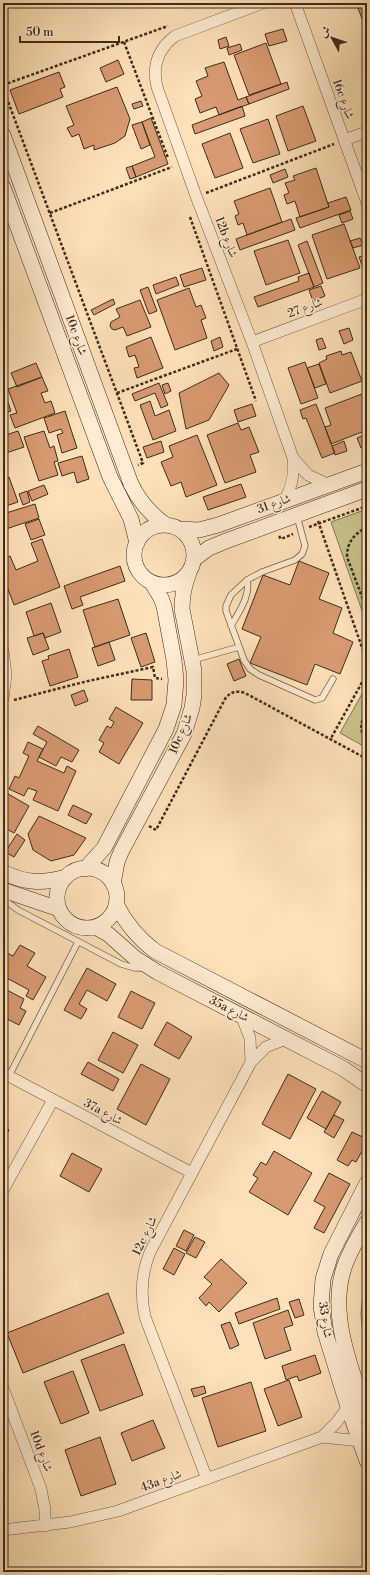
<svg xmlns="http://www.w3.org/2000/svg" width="370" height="1575" font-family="'Libre Bodoni',Amiri,serif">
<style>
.green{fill:#c6c18b;stroke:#827752}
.building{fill:#d89a72;stroke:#3d2d1a}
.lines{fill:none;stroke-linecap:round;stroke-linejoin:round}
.lane-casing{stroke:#6e5a42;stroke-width:7}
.street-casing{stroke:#6e5a42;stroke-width:12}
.secondary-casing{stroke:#3d2d1a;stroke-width:16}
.path{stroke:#3d2d1a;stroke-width:2.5;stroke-dasharray:3 2;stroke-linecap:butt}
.lane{stroke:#ffecd2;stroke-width:5.5}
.street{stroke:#ffecd2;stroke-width:11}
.secondary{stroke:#ffecd2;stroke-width:15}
.labels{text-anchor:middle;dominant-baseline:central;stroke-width:3;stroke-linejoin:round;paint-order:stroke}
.street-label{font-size:12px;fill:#3d2d1a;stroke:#ffecd2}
</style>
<rect width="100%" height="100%" fill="#ffe1b9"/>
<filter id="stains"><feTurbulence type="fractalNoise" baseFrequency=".005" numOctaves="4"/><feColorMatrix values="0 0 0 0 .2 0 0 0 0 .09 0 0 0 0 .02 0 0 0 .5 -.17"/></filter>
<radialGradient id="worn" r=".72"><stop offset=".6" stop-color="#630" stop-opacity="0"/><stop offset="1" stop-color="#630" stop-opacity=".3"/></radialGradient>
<path class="green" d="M367,509v116l-36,-103z
M367,685v63l-27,-15z"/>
<path class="building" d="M356,3h11v26h-1z
M283,29l4,12 -18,5 -4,-12z
M226,37l3,9 -9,3 -2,-9z
M266,43l15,41 -32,11 -15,-40z
M240,44l2,6 -13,5 -2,-7z
M118,60l6,14 -18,8 -6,-14z
M224,62l14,38 8,-3 3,7 -30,11 -3,-8 -16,6 -5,-14 7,-3 -6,-15 12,-5 -3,-8z
M59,72l6,15 -5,2 3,8 -44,17 -9,-24z
M287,82l2,7 -40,15 -3,-7z
M117,87l13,32 -5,17 -10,7 -21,7v-5l-10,4 -5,-15 -7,3 -5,-9 7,-3 -8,-19z
M141,101l2,5 -9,3 -2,-5z
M242,106l3,10 -50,18 -3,-9z
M303,106l13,35 -28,10 -12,-35z
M151,118l17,46 -32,13 -4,-11 23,-9 -13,-35z
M268,119l12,35 -27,9 -13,-34z
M142,122l8,23 -9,4 -9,-24z
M230,133l13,35 -28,10 -13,-34z
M132,166l4,11 -6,2 -4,-11z
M316,168l13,39 -29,10 -5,-16 -8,3 -3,-9 5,-2 -4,-10 10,-3 -2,-4z
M285,169l3,8 -15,6 -3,-8z
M270,188l12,34 -35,13 -4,-12 -5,2 -3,-9 4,-2 -5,-13z
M346,197l5,13 -51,18 -4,-10 33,-11 -1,-4z
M350,211l3,8 -11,4 -3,-8z
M291,219l4,11 -55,20 -4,-11z
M344,224l16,44 -33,11 -15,-44z
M360,238l3,7 -10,3 -3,-7z
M288,240l12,33 -34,12 -12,-34z
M307,241l16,42 -9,4 -16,-42z
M366,255l1,11 -4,2 -4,-11z
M202,268l4,12 -22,7 -4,-12z
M309,273l5,14 -56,20 -4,-10 45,-16 -1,-4z
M176,277l3,8 -23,9 -3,-9z
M321,286l4,10 -12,5 -4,-11z
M148,287l9,24 -8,3 -9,-24z
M189,288l7,19 5,-2 5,13 -5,2 6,18 -32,12 -18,-50z
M113,299l2,5 -21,11 -3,-5z
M140,300l11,27 -24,9 -4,-9 -8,3 -3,-1 -2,-3 1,-4 9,-5 -4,-8z
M349,328l4,12 -9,4 -5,-13z
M151,337l12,31 -26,10 -3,-10 5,-1 -4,-12 -6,2 -3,-10z
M220,337l3,10 -9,4 -3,-10z
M322,338l4,10 -7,2 -3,-10z
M341,351l1,4 9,-3 11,29 -32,12 -11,-30 8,-4 -1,-3z
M305,362l13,36 -17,6 -13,-36z
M36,363l6,14 -25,10 -6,-14z
M319,364l7,20 -11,4 -8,-20z
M219,373l10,12 -20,35 -23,9 -7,-36z
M42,377l6,14 -7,2 4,10 6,-2 4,12 -40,15 -5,-13 7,-2 -9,-24z
M159,383l9,22 -7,3 -6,-15 -20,8 -3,-7z
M168,383l3,8 -6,3 -3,-9z
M367,384v16l-5,-14z
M3,388l8,23 -8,3z
M362,394l3,7 2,-1v30l-36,14 -6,-17 6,-2 -6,-17z
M150,401l5,15 14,-6 7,21 -23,9 -13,-35z
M252,404l4,12 -18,6 -4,-12z
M316,404l19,49 -13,5 -16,-40 -3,1 -3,-9z
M65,411l12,37 -15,5 -5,-18 6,-2 -2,-4 -12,4 -5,-15z
M3,420l5,15 -5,1z
M238,423l3,7 8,-3 10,25 -9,3 6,17 -31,11 -18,-48z
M18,431l6,16 -21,7v-18z
M44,431l6,17 4,-2 4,15 -4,1 4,13 -19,6 -15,-44z
M367,434v11l-6,3 -4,-10z
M197,435l20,50 -31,12 -5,-15 -10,4 -10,-24 12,-5 -4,-11z
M161,441l3,11 -17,6 -4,-11z
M344,441l3,10 -12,4 -3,-9z
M82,456l7,23 -12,4 -3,-11 -12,4 -4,-13z
M9,477l9,25 -15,5v-27z
M241,484l5,13 -38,13 -5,-13z
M44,485l4,9 -16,7 -4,-10z
M27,491l3,11 -7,3 -4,-11z
M35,504l4,14 -36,12v-16z
M39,519l6,16 -14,5 -6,-16z
M42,539l18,48 -46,18 -11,-29v-17l7,-3 6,14 22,-9 -7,-18z
M299,561l30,12 -10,26 23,9 -9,25 20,9 -13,32 -25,-10 -8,21 -57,-22 11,-26 -19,-8 21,-54 27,10z
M120,566l5,15 -45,16 3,8 -11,4 -8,-23z
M118,599l12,36 -35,12 -12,-37z
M51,603l10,29 -16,6 -2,-5 -9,3 -8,-24z
M43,633l6,16 -16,6 -6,-17z
M146,633l9,29 -14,5 -10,-29z
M109,642l6,18 -17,6 -6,-18z
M69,649l9,28 -28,9 -8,-25 7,-2 -1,-3z
M239,659l7,17 -12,5 -7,-17z
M132,679l20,1v20h-21z
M84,690l4,11 -13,5 -4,-11z
M116,707l27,16 -24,41 -20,-12 5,-9 -5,-3 8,-14 4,2 3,-6 -5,-3z
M38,726l41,24 -7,12 -11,-5 -5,9 -17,-9 8,-15 -14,-8z
M28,742l15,7 -6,12 27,12 3,-7 9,5 -18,40 -25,-11 4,-9 -9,-3 -4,8 -15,-7 6,-13 4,2 10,-22 -6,-3z
M3,774l4,2 -4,9z
M3,791l26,15 -15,27 -11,-6z
M73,805l19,9 -6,10 -18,-9z
M39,816l47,22 -12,17 -23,6 -18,-11 -5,-16z
M17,834l8,6 -11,17 -9,-5z
M20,945l15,8 -8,13 19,11 -13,23 -7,-4 3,-6 -26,-14v-25l10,5z
M87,968l29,16 -9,17 -20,-11 -8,14 8,5 -6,10 -17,-9z
M3,988l21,11 -4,9 6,3 -7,14 -16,-8z
M131,991l24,12 -13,26 -24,-12z
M167,1022l25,15 -13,22 -25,-14z
M113,1032l25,13 -15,28 -25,-13z
M88,1062l31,17 -6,12 -32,-17z
M141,1064l29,15 -24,46 -29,-16z
M288,1074l28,15 -26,50 -28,-15z
M322,1091l19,11 -15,27 -19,-11z
M334,1115l10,5 -10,18 -10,-6z
M3,1126l6,4 -6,11z
M352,1132l15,7v3l-11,20 -4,-2 -4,6 -11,-6z
M274,1151l38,22 -24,42 -39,-23 9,-14 -5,-3 8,-13 5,3z
M72,1153l30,16 -13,23 -29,-16z
M329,1173l21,11 -26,49 -10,-5 11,-21 -11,-6z
M184,1230l10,5 -8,16 -10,-5z
M195,1237l10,5 -9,16 -10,-5z
M174,1248l11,6 -11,21 -11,-6z
M221,1259l26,24 -28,29 -10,-10 -3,4 -7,-8 13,-14 -8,-7z
M108,1293l16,40 -101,40 -16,-40z
M277,1298l3,11 -41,15 -4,-11z
M299,1299l5,16 -9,3 -6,-16z
M288,1310l5,15 -9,3 7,22 -26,9 -12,-36z
M230,1322l9,23 -9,4 -9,-24z
M124,1344l19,51 -43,16 -19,-51z
M315,1355l6,18 -22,8 -2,-5 -11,4 -4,-14z
M73,1371l16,42 -28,11 -17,-42z
M289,1380l13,37 -24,9 -14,-37z
M251,1382l15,49 -48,16 -16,-49z
M204,1386l2,7 -12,4 -3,-8z
M153,1420l12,28 -33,13 -11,-28z
M100,1437l16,47 -35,12 -16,-46z"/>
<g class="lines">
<defs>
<path id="lane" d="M297,516l8,30 -3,8 -7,6 -33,12 -15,8 -16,15 -5,11v5l18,49 6,9 9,6 56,25 7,-2 11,-19
M231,626c7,-13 20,-30 16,-46
M193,660l46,-13
M3,899l15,11 103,54 14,4h8
M9,1076l69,-134
M367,1286l-3,28 3,28"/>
<path id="street" d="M263,3l-88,33c-17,13 -23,30 -18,51l39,109 56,146 41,116c2,16 -1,28 -8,42
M295,3l72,200
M344,140l23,-8
M252,342l115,-43
M293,458l15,17 21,10
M3,650l3,25 -3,24
M241,1015l9,23 1,24
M3,1073l189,100
M3,1190l50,-90
M3,1388l38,101 4,21v16
M322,1437l14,-14 12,-16
M207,1479l-62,-162c-5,-23 -4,-43 5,-65l101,-190 15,-15 20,-8
M3,1530l67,-8 48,-11 204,-74 38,4"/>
<path id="secondary" d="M3,135l128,349c8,17 19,30 35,41
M3,187l107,290 21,42 6,24
M134 555a30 30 0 1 1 60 0a30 30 0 1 1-60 0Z
M180,529l19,1 19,-5 149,-54
M194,559l15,-11 17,-7 141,-52
M57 898a30 30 0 1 1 60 0a30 30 0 1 1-60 0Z
M85,869l19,-21 62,-119 8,-24 2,-25 -2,-20 -10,-54 -3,-8 -9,-15
M3,872c21,11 40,12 63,5
M113,884l4,-22 4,-10 63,-118 8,-26 2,-13v-24l-12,-62c0,-13 2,-24 7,-36
M3,890l56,19
M116,904c10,20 22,34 39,47l212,110
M95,927l13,7 27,24 22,14 187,97 23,16
M367,1183l-36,71 -8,25 -2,27 4,26 23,75 19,54
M367,1222c-9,16 -19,31 -24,49 -14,48 10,101 24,146"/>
</defs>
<use href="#lane" class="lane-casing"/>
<use href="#street" class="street-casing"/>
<use href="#secondary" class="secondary-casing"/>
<path class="path" d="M124,42l44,116
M3,85l165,-59
M3,88l140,375 -5,2
M206,193l128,-49
M50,213l122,-46
M190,217l66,184
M117,393l120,-44
M318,521l48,138 -2,19 -4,8 -30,54
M309,527l58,-21
M367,527c-13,7 -20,15 -20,30l20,53
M279,536l2,3 12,-5
M14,700l74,-19 65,-14 2,11 7,1
M367,711c-7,11 -8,20 0,31
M149,826l7,4 69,-131c5,-7 11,-9 20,-6l122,66"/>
<use href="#lane" class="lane"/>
<use href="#street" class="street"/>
<use href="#secondary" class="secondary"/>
</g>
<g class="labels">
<g class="street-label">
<text transform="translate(343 99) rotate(70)">16c شارع</text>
<text transform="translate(226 237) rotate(69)">12b شارع</text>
<text transform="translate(305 308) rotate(-20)">شارع 27</text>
<text transform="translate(76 335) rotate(70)">10c شارع</text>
<text transform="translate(274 504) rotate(-20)">شارع 31</text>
<text transform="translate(181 734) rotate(-67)">10c شارع</text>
<text transform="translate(229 1009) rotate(27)">35a شارع</text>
<text transform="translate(103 1112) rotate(28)">37a شارع</text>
<text transform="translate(145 1236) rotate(-64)">12c شارع</text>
<text transform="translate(325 1320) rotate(81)">شارع 33</text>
<text transform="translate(41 1451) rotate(69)">10d شارع</text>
<text transform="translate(161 1481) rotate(-20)">43a شارع</text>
</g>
</g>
<rect width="370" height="1575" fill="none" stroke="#ffe1b9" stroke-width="16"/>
<rect x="4" y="4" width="362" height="1567" fill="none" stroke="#3d2d1a" stroke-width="2"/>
<rect x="8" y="8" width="354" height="1559" fill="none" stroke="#3d2d1a"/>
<g transform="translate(332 38) rotate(310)" stroke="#ffecd2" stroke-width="3" paint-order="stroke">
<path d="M0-3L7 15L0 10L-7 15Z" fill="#3d2d1a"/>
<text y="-6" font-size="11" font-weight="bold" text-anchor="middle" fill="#3d2d1a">ش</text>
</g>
<path d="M20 36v6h99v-6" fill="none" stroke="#3d2d1a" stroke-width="2"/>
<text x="26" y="36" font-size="12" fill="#3d2d1a" stroke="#ffecd2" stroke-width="3" paint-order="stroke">50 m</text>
<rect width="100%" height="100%" filter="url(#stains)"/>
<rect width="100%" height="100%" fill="url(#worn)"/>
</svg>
